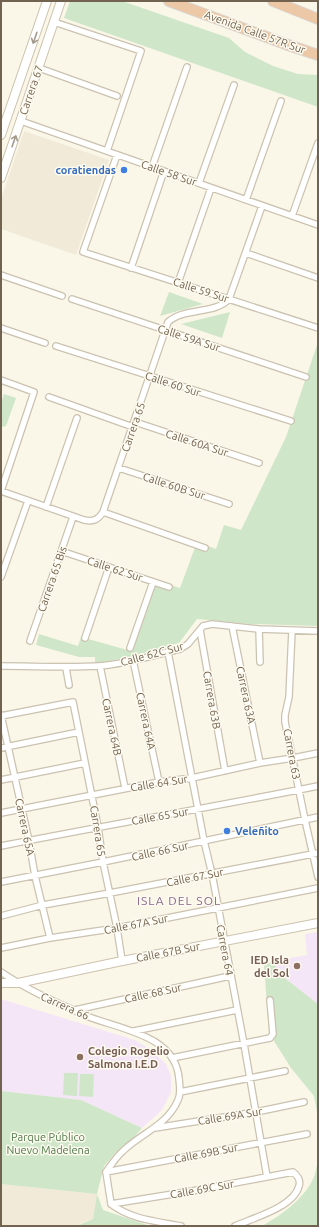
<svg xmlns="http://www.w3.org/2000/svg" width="319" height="1227" font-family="Ubuntu,sans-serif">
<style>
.residential{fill:#f1ead8}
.education{fill:#f4e6f7}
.green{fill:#cfe6c9}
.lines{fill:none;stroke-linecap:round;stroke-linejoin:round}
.street-casing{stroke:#cbc2b0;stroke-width:8}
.secondary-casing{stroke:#cdc2ae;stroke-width:10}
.highway-casing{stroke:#dad6d2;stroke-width:12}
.street{stroke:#fff;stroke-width:5.5}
.secondary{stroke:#fff;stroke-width:8}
.highway{stroke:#edc8a7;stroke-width:10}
.oneway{stroke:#a39a8d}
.shop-dot{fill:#3f7fe0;stroke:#fdfaef;stroke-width:1.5}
.education-dot{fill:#8d6e63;stroke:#fdfaef;stroke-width:1.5}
.labels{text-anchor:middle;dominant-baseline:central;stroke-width:3;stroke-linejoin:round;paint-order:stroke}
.street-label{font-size:11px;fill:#726350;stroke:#fdfaef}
.shop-label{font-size:11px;font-weight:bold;fill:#366cbe;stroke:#fdfaef;text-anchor:end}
.education-label{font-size:11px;font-weight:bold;fill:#785e54;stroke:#fdfaef;text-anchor:end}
.park-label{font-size:11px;fill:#517b4c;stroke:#fdfaef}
.neighbourhood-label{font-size:12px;letter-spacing:1px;fill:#89678d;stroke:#fdfaef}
</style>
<rect width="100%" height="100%" fill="#faf7e9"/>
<path class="residential" d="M24,131l85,29 -33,95 -75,-26v-30z
M1,1184l96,10 -4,25 -12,4 -2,3h-78z"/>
<path class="education" d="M318,932v72l-41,-32 -2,-11 32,-6 -2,-21z
M1,999l134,41 16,10 15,14 5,12v16l-9,18 -20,18 -61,-28 -80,-9z"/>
<path class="green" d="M70,1h52l107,37 16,14 28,14 25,8 20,1v32l-254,-89z
M169,292l34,12 -43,12z
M230,312l-8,26 -41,-14z
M318,342v284l-68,-2 -53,-5 -18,24 -50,14 -34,7v-7h-16l-43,-12 3,-11 39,12 3,-9 50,14 24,-71 25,8 17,-46 19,7 8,-24 17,5 45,-93z
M4,394l12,4 -10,28 -5,1v-24z
M275,961l2,11 41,32v113l-4,-21 -23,-28 -22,-35 -5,-68z
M64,1073h14l-1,23 -14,-1z
M80,1074h14l-1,23 -14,-1z
M1,1091l80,9 61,28 -11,13 -15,11 -12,14 -7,28 6,16 47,16h-71l2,-2 12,-5 4,-25 -96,-10z
M318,1142v84h-56c21,-12 42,-27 52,-49 4,-11 4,-24 4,-35z"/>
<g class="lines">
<defs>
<path id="street" d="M54,22l87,29 -34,100
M39,68l78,28
M21,121l297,104
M117,155l-34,97 235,76
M152,167l35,-100
M199,183l35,-98
M246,200l35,-99
M292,216l26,-73
M246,253l72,25
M131,268l33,-97
M1,275l61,21
M178,283l33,-95
M72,299l234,78
M1,328l44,15
M56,346l235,75
M1,380l33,12 -33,99
M49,397l84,30
M135,422l124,41
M119,468l110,36
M1,491l83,29c9,2 14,0 19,-8l65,-190c17,-15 46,-7 61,-23l33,-93
M46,507l31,-89
M103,512l102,36
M61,551l108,36
M1,577l27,-76
M232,626l28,137
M259,629l1,33
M200,630l25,141
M292,630l-3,67 -4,18v7l20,98 13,57
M85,638l24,-71
M30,641l43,-124
M130,648l23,-66
M168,652l36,189 8,33 32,170 23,133
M133,660l26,122
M1,666c33,0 66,2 98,0 28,-2 55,-11 81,-17l8,-5 15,-18 9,-2 47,5 59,2
M100,666l25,122
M66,668l3,17
M1,715l28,126 6,35 15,62
M1,716l72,-14 25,125 5,35 14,66 5,33
M1,748l78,-16
M1,780l84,-17
M1,813l158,-31 33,-4 68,-15 33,-5 25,-5
M1,846c106,-21 212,-39 317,-60
M1,882l102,-20 215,-45
M1,916l42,-11 67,-12 208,-40
M1,948l49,-10 67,-10 201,-40
M1,972c22,15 45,26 70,37 4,2 9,4 13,6 33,14 92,19 95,64 1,7 2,15 -1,21 -11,26 -37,33 -55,51 -7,6 -12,14 -17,21
M75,1010l155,-34
M134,1031l103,-21
M172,1058l98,-20 3,-4 -3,-34
M180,1092l105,-21
M155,1128l101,-16 48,-10
M106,1172l201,-38
M106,1172l5,32c21,16 45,17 70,22
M111,1204l81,-13 101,-19c5,4 8,8 6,14 -5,21 -46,32 -64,40"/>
<path id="secondary" d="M1,135l46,-134
M1,178l60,-177
M1,983h17l104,-22 196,-38"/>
<path id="highway" d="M169,1l122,45 27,9
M273,1l45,18"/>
</defs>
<use href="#street" class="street-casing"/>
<use href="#secondary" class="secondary-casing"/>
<use href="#highway" class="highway-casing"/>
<use href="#street" class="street"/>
<use href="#secondary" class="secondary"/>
<use href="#highway" class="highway"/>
</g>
<defs><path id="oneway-shaft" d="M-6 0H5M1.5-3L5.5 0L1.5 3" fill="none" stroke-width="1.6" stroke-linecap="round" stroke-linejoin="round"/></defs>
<g class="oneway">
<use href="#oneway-shaft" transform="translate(35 38) rotate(109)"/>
<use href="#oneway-shaft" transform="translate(14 141) rotate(-71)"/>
</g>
<g class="shop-dot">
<circle cx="124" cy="170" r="4"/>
<circle cx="227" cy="831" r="4"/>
</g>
<g class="education-dot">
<circle cx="297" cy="966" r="4"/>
<circle cx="80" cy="1057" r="4"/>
</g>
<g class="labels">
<g class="street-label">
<text transform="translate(255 32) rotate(20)">Avenida Calle 57R Sur</text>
<text transform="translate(31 90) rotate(-71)">Carrera 67</text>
<text transform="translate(169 173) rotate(19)">Calle 58 Sur</text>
<text transform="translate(201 290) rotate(18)">Calle 59 Sur</text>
<text transform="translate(189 338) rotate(18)">Calle 59A Sur</text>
<text transform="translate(173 384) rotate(18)">Calle 60 Sur</text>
<text transform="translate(133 427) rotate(-71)">Carrera 65</text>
<text transform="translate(197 443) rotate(18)">Calle 60A Sur</text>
<text transform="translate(174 486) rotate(18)">Calle 60B Sur</text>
<text transform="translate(115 569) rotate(18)">Calle 62 Sur</text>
<text transform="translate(52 579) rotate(-71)">Carrera 65 Bis</text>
<text transform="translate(152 654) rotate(-15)">Calle 62C Sur</text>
<text transform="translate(246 695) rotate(78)">Carrera 63A</text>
<text transform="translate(212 700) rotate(80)">Carrera 63B</text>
<text transform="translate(146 721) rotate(78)">Carrera 64A</text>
<text transform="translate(112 727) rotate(78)">Carrera 64B</text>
<text transform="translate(292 754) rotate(79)">Carrera 63</text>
<text transform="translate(159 783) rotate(-9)">Calle 64 Sur</text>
<text transform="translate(160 816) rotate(-10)">Calle 65 Sur</text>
<text transform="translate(25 827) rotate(78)">Carrera 65A</text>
<text transform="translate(98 831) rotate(81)">Carrera 65</text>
<text transform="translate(160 851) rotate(-12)">Calle 66 Sur</text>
<text transform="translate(195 877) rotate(-11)">Calle 67 Sur</text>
<text transform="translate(136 924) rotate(-11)">Calle 67A Sur</text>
<text transform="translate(225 950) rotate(79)">Carrera 64</text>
<text transform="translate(168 952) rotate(-11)">Calle 67B Sur</text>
<text transform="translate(153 993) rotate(-12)">Calle 68 Sur</text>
<text transform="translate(65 1006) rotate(24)">Carrera 66</text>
<text transform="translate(230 1116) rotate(-9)">Calle 69A Sur</text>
<text transform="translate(206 1153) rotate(-11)">Calle 69B Sur</text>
<text transform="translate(202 1189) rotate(-10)">Calle 69C Sur</text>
</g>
<g class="shop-label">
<text x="116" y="170">coratiendas</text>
<text x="235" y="831" text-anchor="start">Veleñito</text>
</g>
<g class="education-label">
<text x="289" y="960">IED Isla<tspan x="289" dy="13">del Sol</tspan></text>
<text x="88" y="1051" text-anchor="start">Colegio Rogelio<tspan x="88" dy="13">Salmona I.E.D</tspan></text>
</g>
<g class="park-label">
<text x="48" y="1137">Parque Público<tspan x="48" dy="13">Nuevo Madelena</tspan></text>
</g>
<g class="neighbourhood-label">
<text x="179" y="900">ISLA DEL SOL</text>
</g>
</g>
<rect width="319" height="1227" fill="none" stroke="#726350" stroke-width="4"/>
</svg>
